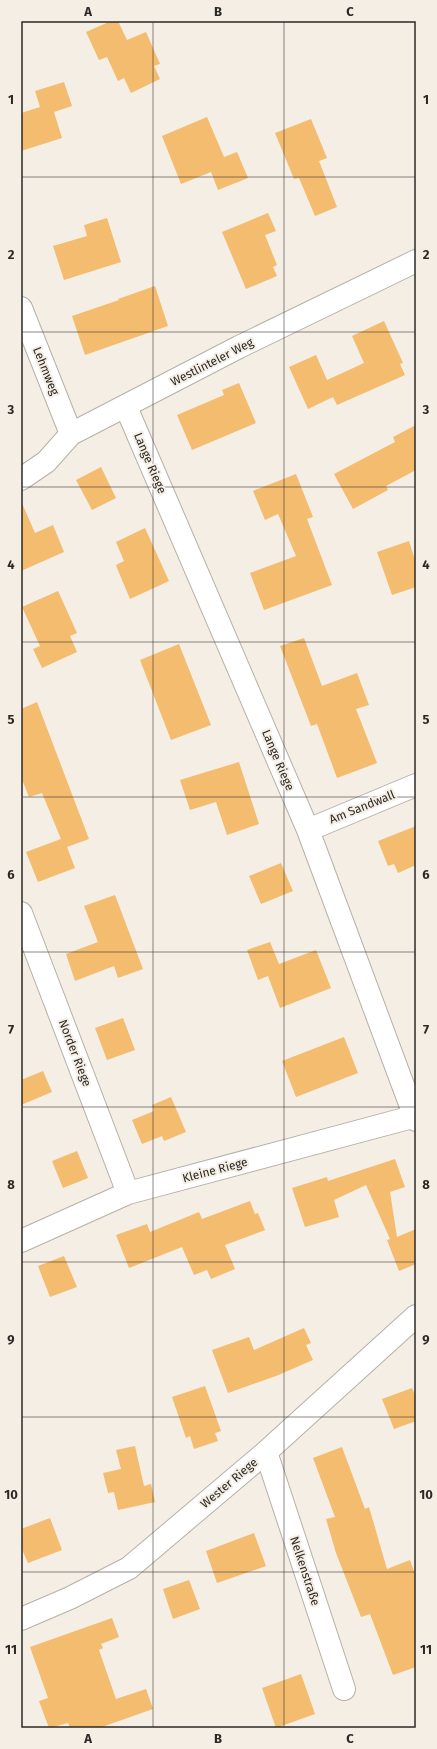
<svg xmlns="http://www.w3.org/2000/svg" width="437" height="1749" font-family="'Fira Sans',sans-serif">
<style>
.building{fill:#f3bc6f}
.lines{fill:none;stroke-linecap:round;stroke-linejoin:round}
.minor-casing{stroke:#b6b0a7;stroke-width:24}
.minor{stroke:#fff;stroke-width:22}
.grid{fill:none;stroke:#2b2925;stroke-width:1;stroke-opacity:0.55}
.labels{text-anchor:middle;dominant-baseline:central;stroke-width:4;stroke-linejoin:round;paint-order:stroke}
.street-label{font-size:12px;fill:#2b2925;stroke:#f5eee5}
.neatline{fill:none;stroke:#2b2925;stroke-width:1.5}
.grid-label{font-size:13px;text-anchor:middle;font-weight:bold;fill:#2b2925}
</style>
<rect width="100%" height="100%" fill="#f5eee5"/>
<path class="building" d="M111,21h7l9,19 19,-8 14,32 -6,2 6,13 -29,14 -7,-15 -6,3 -11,-24 -8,3 -13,-28z
M64,82l8,24 -18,6 8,26 -41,13v-38l19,-6 -5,-16z
M207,117l17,40 13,-5 11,26 -30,12 -7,-18 -30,12 -19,-48z
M311,119l16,39 -8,3 18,46 -22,9 -16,-38 -5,1 -19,-46z
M268,213l8,18 -11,4 12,30 -4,2 4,9 -31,13 -24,-57z
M107,218l14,44 -57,18 -11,-34 34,-10 -3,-11z
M155,286l13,40 -83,29 -13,-39 47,-16 -1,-1z
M384,321l19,42 -3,1 5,11 -68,30 -4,-8 -25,12 -19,-42 27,-12 11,25 37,-17 -12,-27z
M239,383l17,40 -64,27 -15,-35 47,-20 -2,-5z
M416,425v45l-30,16 2,4 -35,19 -19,-35 61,-32 -2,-5z
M101,467l15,31 -24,12 -16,-30z
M296,474l17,43 -6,2 25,66 -68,25 -14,-37 46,-17 -18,-42 -13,6 -12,-29z
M21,501l14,32 18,-8 11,27 -43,19z
M145,528l24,53 -39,18 -13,-31 -1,-3 8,-4 -8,-19z
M409,541l7,22v24l-24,8 -15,-43z
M58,591l19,42 -7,3 7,16 -35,16 -9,-19 7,-3 -18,-39z
M304,638l18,48 35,-13 12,32 -13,4 21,54 -40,15 -20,-54 -6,2 -31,-80z
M179,644l32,81 -40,15 -31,-80z
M37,702l52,137 -22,8 8,21 -37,14 -12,-30 35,-13 -19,-46 -13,4 -8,-20v-68z
M239,762l20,62 -32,11 -11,-33 -26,8 -10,-30z
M416,826v39l-18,8 -4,-9 -6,2 -10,-25z
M281,863l12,28 -32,13 -12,-28z
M115,895l28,74 -25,9 -4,-12 -39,15 -9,-27 32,-12 -14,-36z
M270,942l9,22 37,-14 15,38 -51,20 -12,-32 -10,4 -11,-30z
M123,1018l12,32 -28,10 -12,-32z
M344,1037l14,36 -62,24 -14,-36z
M43,1071l9,21 -31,13v-25z
M171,1097l15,35 -22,9 -2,-5 -20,8 -10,-24 22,-9 -2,-6z
M77,1151l11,27 -25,10 -11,-27z
M395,1159l10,28 -15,5 7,45 19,-8v35l-17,7 -12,-31 3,-1 -24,-54 -32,15 5,17 -34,10 -13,-39 35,-11 1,4z
M250,1201l5,13 3,-1 7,17 -40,15 10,24 -24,10 -4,-9 -13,5 -12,-28 -53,21 -13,-33 31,-11 3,8 49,-20 3,7z
M64,1256l13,31 -27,10 -12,-31z
M304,1328l7,15 -5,2 7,15 -37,16 -48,17 -16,-43 37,-13 5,13z
M205,1386l16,45 -6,2 3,8 -24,8 -4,-13 -4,2 -14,-41z
M412,1388l4,9v24l-22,8 -12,-30z
M135,1446l9,40 7,-2 4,18 -37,8 -4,-18 -6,1 -5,-20 18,-4 -5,-19z
M342,1447l23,62 4,-2 18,62 23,-9 6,17v90l-23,8 -23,-61 -9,3 -25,-64 -10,-34 9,-2 -22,-59z
M50,1518l12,32 -34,13 -7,-16v-18z
M254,1533l12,33 -49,17 -11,-32z
M189,1580l11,29 -27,10 -10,-30z
M112,1618l7,19 -18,7 2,4 -4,2 17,49 30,-10 7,20 -54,19h-29l-2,-5 -19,5 -10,-27 9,-3 -18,-51z
M301,1674l14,40 -39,14 -14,-40z"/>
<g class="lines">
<defs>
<path id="minor" d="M21,308l50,126
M126,407l182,423 108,290
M21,479l25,-17 25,-28 168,-87 177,-86
M308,830l108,-45
M21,913l107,280
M21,1241l107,-48 288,-77
M266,1452l78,237
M21,1619l49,-21 59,-30 137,-116 150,-136"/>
</defs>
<use href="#minor" class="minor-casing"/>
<use href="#minor" class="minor"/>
</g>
<path class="grid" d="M153,21v1707M284,21v1707M21,177h395M21,332h395M21,487h395M21,642h395M21,797h395M21,952h395M21,1107h395M21,1262h395M21,1417h395M21,1572h395"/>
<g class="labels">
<g class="street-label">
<text transform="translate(212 362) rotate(-27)">Westlinteler Weg</text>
<text transform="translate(46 371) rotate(68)">Lehmweg</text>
<text transform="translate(150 463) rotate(67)">Lange Riege</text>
<text transform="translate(278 760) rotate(67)">Lange Riege</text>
<text transform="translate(362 807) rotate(-22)">Am Sandwall</text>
<text transform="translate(75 1053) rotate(69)">Norder Riege</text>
<text transform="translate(215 1170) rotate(-15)">Kleine Riege</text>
<text transform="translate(229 1483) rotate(-40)">Wester Riege</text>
<text transform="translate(305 1571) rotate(72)">Nelkenstraße</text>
</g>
</g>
<rect width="437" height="1749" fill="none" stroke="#f5eee5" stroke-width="44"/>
<rect x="22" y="22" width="393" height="1705" class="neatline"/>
<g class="grid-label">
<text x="88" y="16">A</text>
<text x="218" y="16">B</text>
<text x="350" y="16">C</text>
<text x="11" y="104">1</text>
<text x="426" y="104">1</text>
<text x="11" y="259">2</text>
<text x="426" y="259">2</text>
<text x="11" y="414">3</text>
<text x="426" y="414">3</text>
<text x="11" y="569">4</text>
<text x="426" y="569">4</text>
<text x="11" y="724">5</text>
<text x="426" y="724">5</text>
<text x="11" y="879">6</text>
<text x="426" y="879">6</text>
<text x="11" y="1034">7</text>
<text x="426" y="1034">7</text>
<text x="11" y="1189">8</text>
<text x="426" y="1189">8</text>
<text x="11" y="1344">9</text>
<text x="426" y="1344">9</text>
<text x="11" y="1499">10</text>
<text x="426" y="1499">10</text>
<text x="11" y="1654">11</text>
<text x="426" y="1654">11</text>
<text x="88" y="1743">A</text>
<text x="218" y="1743">B</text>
<text x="350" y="1743">C</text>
</g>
</svg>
